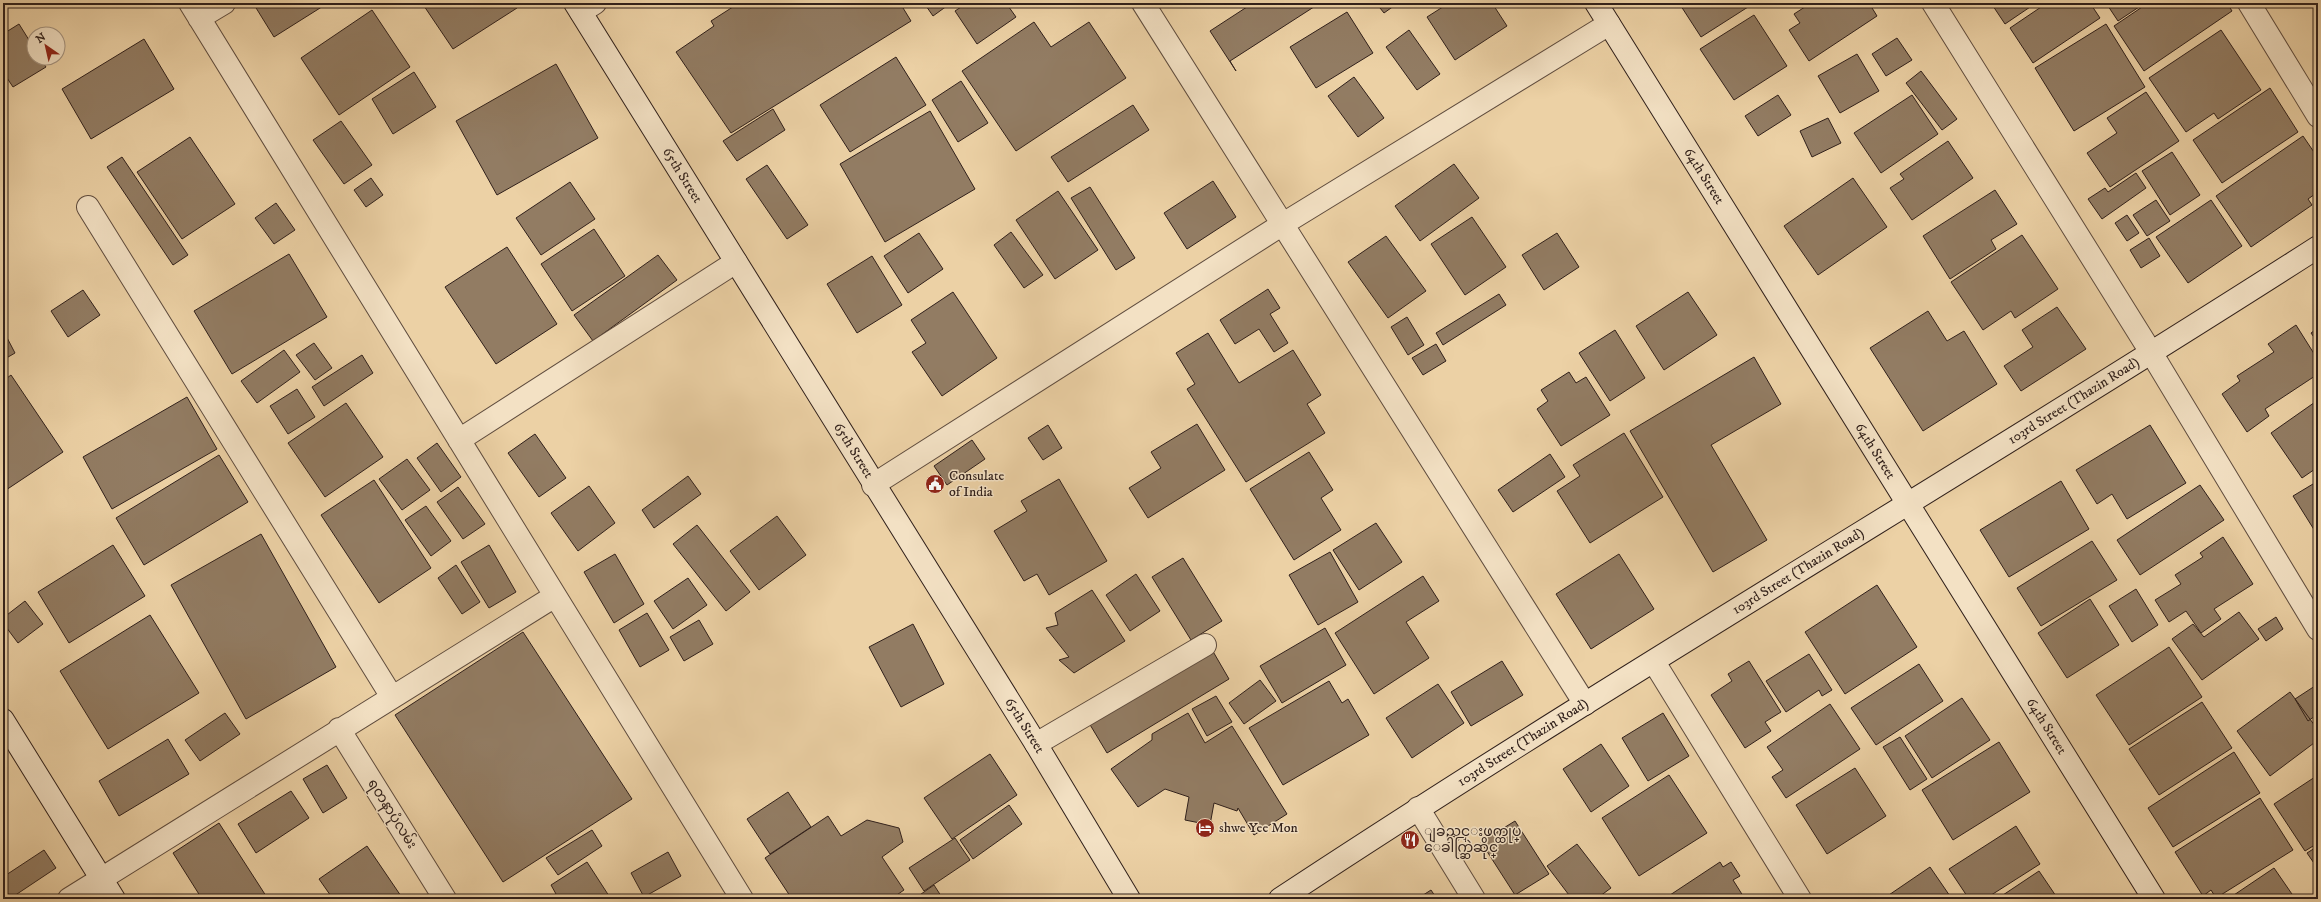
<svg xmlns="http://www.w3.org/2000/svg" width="2321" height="902" font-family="'IM FELL DW Pica','Noto Sans Myanmar',serif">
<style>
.building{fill:#927c63;stroke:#30201b}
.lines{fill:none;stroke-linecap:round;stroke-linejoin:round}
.street-casing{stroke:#5f4c3e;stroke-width:24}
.secondary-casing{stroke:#30201b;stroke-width:24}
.street{stroke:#f3e1c4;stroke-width:22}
.secondary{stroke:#f3e1c4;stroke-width:22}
.labels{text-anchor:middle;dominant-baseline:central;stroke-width:3;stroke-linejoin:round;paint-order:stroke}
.street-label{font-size:14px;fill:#30201b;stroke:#f3e1c4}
.poi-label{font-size:14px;fill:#30201b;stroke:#f3e1c4;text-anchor:start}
</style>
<rect width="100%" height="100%" fill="#ecd1a5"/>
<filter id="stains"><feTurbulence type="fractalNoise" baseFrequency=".005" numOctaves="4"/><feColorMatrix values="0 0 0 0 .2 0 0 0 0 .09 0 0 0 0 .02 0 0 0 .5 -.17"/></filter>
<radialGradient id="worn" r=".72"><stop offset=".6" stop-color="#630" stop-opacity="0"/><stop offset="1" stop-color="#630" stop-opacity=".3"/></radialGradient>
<path class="building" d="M253,3h75l-54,34z
M422,3h92l3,5 -64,41z
M739,3h161l11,18 -180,112 -55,-81 38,-26 -3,-5z
M924,3h27l-18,13z
M967,3h39l10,14 -39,27 -22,-33z
M1253,3h67l-90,58 6,10 -26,-40z
M1376,3h22l-14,10z
M1449,3h43l15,23 -52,34 -28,-43z
M1679,3h66l3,4 -47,30z
M1811,3h13l1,2 4,-2h40l8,13 -68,45 -20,-31 11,-7 -6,-9z
M1991,3h45l-31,21z
M2047,3h43l10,15 -67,45 -23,-35z
M2106,3h39l-27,18z
M2148,3h79l5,8 -88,60 -30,-45z
M372,10l38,57 -71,48 -38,-57z
M1347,12l26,41 -57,35 -26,-41z
M1754,15l33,51 -53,34 -34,-51z
M1034,22l17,25 38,-25 37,56 -110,73 -54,-80z
M19,24l15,24v10h6l6,9 -33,20 -10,-15v-38z
M2106,24l39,63 -71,44 -39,-63z
M1409,30l31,44 -23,16 -31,-43z
M2221,30l40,60 -43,29 -4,-6 -28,19 -37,-54z
M1897,38l15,22 -26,16 -14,-22z
M144,39l30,50 -83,50 -29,-50z
M1857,54l22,37 -39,22 -22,-37z
M896,57l30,48 -76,47 -30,-47z
M556,64l42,74 -101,57 -41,-74z
M1921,71l36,48 -15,11 -36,-47z
M414,72l22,35 -43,27 -21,-35z
M1354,77l30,41 -26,19 -30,-41z
M961,81l27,42 -30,19 -26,-42z
M2270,88l28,44 -76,51 -29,-43z
M2146,92l33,49 -69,46 -23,-34 30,-20 -10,-15z
M1778,95l13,20 -33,21 -13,-20z
M1912,95l26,39 -57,39 -27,-40z
M1133,105l16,25 -81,52 -17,-25z
M773,109l12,21 -48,31 -14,-20z
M930,111l45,78 -90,53 -45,-78z
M1828,118l13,25 -29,14 -12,-26z
M341,121l31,44 -28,19 -31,-44z
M2303,136l15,22v34l-10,7 4,6 -61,42 -35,-51z
M190,137l45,67 -53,35 -45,-67z
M1948,141l25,37 -61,42 -22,-32 14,-9 -4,-5z
M2172,152l28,43 -30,20 -28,-44z
M122,157l66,98 -15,10 -66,-98z
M1454,164l25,34 -59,43 -25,-35z
M767,165l41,60 -21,14 -41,-60z
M2136,173l10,15 -44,31 -14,-20 17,-11 3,4z
M371,178l12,17 -17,12 -12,-17z
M1853,178l34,49 -69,48 -34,-49z
M1213,181l23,36 -49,32 -23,-36z
M570,182l25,37 -54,36 -25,-37z
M1090,187l45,71 -19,12 -45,-72z
M1995,190l22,34 -26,16 5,9 -46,30 -27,-43z
M1058,191l40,59 -43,29 -39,-59z
M2156,200l14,21 -23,15 -14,-21z
M2211,200l31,46 -54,37 -32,-46z
M276,203l19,27 -21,14 -19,-26z
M2127,215l12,18 -12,8 -12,-18z
M1472,217l34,50 -41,28 -34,-51z
M594,229l31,47 -53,35 -31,-47z
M1011,232l32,43 -19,13 -30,-43z
M919,233l24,36 -35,24 -24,-37z
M1557,233l22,34 -35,23 -22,-35z
M2022,235l36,54 -43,29 -4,-7 -28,19 -32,-48z
M1386,236l40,55 -38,27 -40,-56z
M2149,238l11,18 -19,12 -11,-18z
M507,247l50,77 -61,40 -51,-77z
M289,254l38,63 -95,57 -38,-63z
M658,255l19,25 -84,61 -19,-26z
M872,256l30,49 -45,28 -30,-49z
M1268,289l12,19 -10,6 18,29 -14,9 -15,-23 -24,15 -15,-24z
M83,290l17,25 -32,22 -17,-26z
M953,292l44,66 -55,38 -30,-44 14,-9 -15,-23z
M1688,292l29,43 -53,35 -28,-44z
M1499,294l7,11 -63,40 -7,-12z
M2057,307l29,42 -65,42 -17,-25 29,-19 -11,-17z
M1928,311l19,30 17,-10 33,53 -74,47 -53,-83z
M1407,317l17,28 -16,10 -17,-28z
M2296,325l22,35v14l-53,35 4,7 -22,16 -25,-38 18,-13 -3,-5 37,-24 -6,-8z
M2318,328v15l-7,-10z
M3,330l12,23 -12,7z
M1615,330l30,48 -35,23 -31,-48z
M1208,333l31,50 54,-33 28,45 -14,9 18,29 -79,49 -59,-93 8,-5 -19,-31z
M314,343l18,25 -17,12 -19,-25z
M1436,344l10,17 -23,14 -11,-17z
M284,350l16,22 -43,31 -16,-22z
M362,355l11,18 -49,33 -12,-19z
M1754,357l27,47 -70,41 56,95 -54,32 -83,-141z
M1569,372l7,11 10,-6 24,38 -49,31 -24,-37 11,-8 -7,-11z
M11,375l52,77 -60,40v-111z
M297,389l18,28 -27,17 -18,-28z
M187,397l30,52 -105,60 -29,-52z
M2318,400v67l-16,11 -31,-45z
M346,403l37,54 -58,40 -37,-54z
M1197,424l28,46 -77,48 -19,-30 32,-20 -10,-16z
M1048,425l14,23 -19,12 -15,-22z
M2150,425l36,58 -59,36 -15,-25 -15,10 -21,-34z
M1624,433l39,64 -73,46 -33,-52 23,-15 -7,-11z
M535,434l31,44 -27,19 -31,-44z
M972,440l13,19 -38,26 -13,-19z
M437,443l24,34 -20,15 -24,-34z
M1309,452l24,38 -12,8 20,32 -47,30 -44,-71z
M1550,454l15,23 -52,35 -15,-22z
M219,455l29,47 -104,63 -28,-47z
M407,459l23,31 -28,20 -23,-31z
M688,476l13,18 -47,34 -12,-18z
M1059,479l48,82 -58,34 -12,-21 -13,7 -30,-50 33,-20 -6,-10z
M374,480l57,88 -52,35 -58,-88z
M2061,481l28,48 -80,48 -29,-47z
M2318,481v55l-25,-40z
M2200,485l24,35 -84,55 -23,-35z
M589,486l26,37 -37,28 -27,-38z
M458,487l27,37 -22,15 -26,-37z
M426,506l25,35 -20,15 -26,-36z
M777,516l29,39 -47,35 -29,-39z
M1376,523l26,39 -43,28 -26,-40z
M697,525l53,67 -24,19 -53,-67z
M261,534l75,133 -90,52 -75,-134z
M2223,537l30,47 -39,25 7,10 -20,14 -15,-22 -17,11 -14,-22 26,-16 -6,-9 28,-18 -3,-4z
M2092,541l25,39 -76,46 -24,-38z
M113,545l32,51 -76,47 -31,-51z
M489,545l27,47 -27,16 -28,-46z
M1330,552l28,50 -40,23 -29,-50z
M615,554l29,50 -30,19 -30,-51z
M1619,554l35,55 -63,40 -35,-55z
M1183,558l39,63 -31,19 -39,-63z
M456,565l24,37 -18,12 -24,-36z
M1136,574l24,37 -30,20 -24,-36z
M1423,576l16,25 -33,21 23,36 -55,36 -39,-61z
M688,578l19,27 -34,24 -19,-28z
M1877,585l40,62 -72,47 -40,-62z
M2136,589l22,36 -26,17 -23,-36z
M1092,590l33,51 -51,32 -15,-13 10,-3 -23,-29 12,-3 -3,-12z
M2090,599l29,46 -52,33 -29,-45z
M25,601l18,23 -25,19 -15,-20v-5z
M2239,612l20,27 -57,41 -30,-41 21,-15 11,13z
M647,613l22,37 -29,17 -21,-37z
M150,615l49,78 -91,56 -48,-78z
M2276,617l7,12 -17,12 -8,-12z
M699,620l14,24 -29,17 -14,-24z
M913,624l31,60 -43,23 -32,-60z
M1325,628l21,37 -64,38 -22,-37z
M523,632l109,167 -129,83 -108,-167z
M2169,647l33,50 -73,48 -33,-50z
M1211,648l18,31 -122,74 -18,-30z
M1809,654l23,36 -10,6 -3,-6 -33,22 -20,-31z
M1502,661l21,34 -52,31 -20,-34z
M1749,661l32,51 -16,10 6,9 -26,17 -34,-53 21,-14 -4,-7z
M1919,664l24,37 -67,44 -25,-37z
M1260,680l16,21 -32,23 -15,-21z
M1329,681l13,22 6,-4 21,36 -86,50 -34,-57z
M1438,684l26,39 -52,35 -26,-40z
M2318,684v30l-10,7 -13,-22z
M2290,692l28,38v10l-48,36 -33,-45z
M1216,696l16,26 -25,14 -15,-27z
M1962,698l28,42 -58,38 -27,-42z
M2202,702l30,46 -73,47 -30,-46z
M1830,704l30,45 -74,49 -14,-21 11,-7 -16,-23z
M225,713l15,21 -40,27 -15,-21z
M1188,713l17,30 27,-17 55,88 -33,21 -16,-27 -1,3 -23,-8 -4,22 -25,-5 4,-23 -24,-8 -27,18 -27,-38 41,-29v-6z
M1663,713l26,43 -41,25 -26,-43z
M1900,737l27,42 -17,11 -27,-43z
M168,739l21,35 -70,42 -20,-35z
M1999,742l31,50 -77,48 -31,-50z
M1601,744l28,42 -38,26 -28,-43z
M2234,752l26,41 -87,54 -25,-39z
M990,754l27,41 -65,44 -28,-41z
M327,765l20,33 -24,15 -20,-34z
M1855,768l31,48 -59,38 -31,-49z
M1669,775l38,58 -68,43 -37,-58z
M2318,775v68l-13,8 -31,-47z
M291,791l18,27 -53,35 -18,-29z
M788,792l23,35 -41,27 -23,-35z
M2260,798l33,52 -77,48 -5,-8 -8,6 -28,-44z
M1009,805l13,19 -49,35 -13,-19z
M828,816l13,20 26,-16 32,8 4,14 -21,15 22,33 -13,9h-99l-27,-41z
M1515,821l34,53 -34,21 -34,-53z
M219,823l49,76h-66l-29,-46z
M2016,826l24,38 -55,35h-16l-20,-30z
M592,830l10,16 -44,29 -12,-17z
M955,838l15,22 -46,31 -15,-23z
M1577,844l34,44 -15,11h-24l-25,-33z
M367,846l36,53h-70l-14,-20z
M2318,846v23l-11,-16z
M44,850l12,18 -45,30 -8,-12v-9z
M668,852l13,24 -37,21 -13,-24z
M587,862l24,37h-63l8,-5 -5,-9z
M1720,862l3,5 8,-5 9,14 -7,4 12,19h-81z
M1930,867l22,32h-69z
M2274,868l20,29 -3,2h-63z
M2039,871l19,28h-61z
M934,885l9,14h-29z
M1431,890l6,9h-20z"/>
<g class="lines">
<defs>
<path id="street" d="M190,3l552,896
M1143,3l442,701
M1933,3l219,351 166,275
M2249,3l69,113
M581,12l14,-9
M199,18l25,-15
M88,207l304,490
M459,440l277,-178
M873,485l410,-261 326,-200
M1654,662l146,237
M339,729l106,170
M1036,744l169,-99
M1418,808l56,91
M69,899l486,-303"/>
<g id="secondary">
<path id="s1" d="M575,3l461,741 93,155"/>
<path id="s2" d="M1596,3l558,896"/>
<path d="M3,720l111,179"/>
<path id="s3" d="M1280,899c341,-225 694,-431 1038,-652"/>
</g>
</defs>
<use href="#street" class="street-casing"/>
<use href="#secondary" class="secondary-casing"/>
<use href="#street" class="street"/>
<use href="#secondary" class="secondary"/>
</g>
<defs>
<symbol id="civic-disc" viewBox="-11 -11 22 22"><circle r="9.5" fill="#8f2418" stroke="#f3e1c4"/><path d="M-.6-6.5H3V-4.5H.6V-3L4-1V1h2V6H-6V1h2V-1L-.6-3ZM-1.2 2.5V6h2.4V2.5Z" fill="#fff"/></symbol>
<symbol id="hotel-disc" viewBox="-11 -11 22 22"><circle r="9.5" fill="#8f2418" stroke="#f3e1c4"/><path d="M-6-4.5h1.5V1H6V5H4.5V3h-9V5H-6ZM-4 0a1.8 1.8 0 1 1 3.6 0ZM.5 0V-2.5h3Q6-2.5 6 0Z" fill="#fff"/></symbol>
<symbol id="restaurant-disc" viewBox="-11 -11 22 22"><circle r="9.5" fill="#8f2418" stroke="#f3e1c4"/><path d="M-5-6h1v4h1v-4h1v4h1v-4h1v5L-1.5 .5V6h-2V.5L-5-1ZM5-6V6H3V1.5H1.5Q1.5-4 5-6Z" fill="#fff"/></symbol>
</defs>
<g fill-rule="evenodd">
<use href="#civic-disc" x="924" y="473" width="22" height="22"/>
<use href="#hotel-disc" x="1194" y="817" width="22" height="22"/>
<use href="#restaurant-disc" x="1399" y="829" width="22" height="22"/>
</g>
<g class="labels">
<g class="street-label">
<text stroke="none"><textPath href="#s1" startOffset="203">65th Street</textPath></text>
<text stroke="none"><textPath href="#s2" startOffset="204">64th Street</textPath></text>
<text stroke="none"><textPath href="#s3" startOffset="937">103rd Street (Thazin Road)</textPath></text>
<text stroke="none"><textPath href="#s1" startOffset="527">65th Street</textPath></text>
<text stroke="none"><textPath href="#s2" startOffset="528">64th Street</textPath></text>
<text stroke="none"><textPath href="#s3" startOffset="613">103rd Street (Thazin Road)</textPath></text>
<text stroke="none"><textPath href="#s1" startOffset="851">65th Street</textPath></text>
<text stroke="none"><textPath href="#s2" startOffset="852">64th Street</textPath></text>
<text stroke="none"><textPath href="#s3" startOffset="289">103rd Street (Thazin Road)</textPath></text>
<text transform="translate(392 814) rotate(58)">ရတနာပုံလမ်း</text>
</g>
<g class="poi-label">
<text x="949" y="476">Consulate<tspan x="949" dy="16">of India</tspan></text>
<text x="1219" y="828">shwe Yee Mon</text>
<text x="1424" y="832">ျခည္လင္းဖက္ထုပ္<tspan x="1424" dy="16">ေခါက္ဆြဲဆိုင္</tspan></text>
</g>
</g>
<rect width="2321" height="902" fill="none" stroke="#ecd1a5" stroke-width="16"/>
<rect x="4" y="4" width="2313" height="894" fill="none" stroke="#30201b" stroke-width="2"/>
<rect x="8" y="8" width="2305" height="886" fill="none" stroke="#30201b"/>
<g transform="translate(46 46) rotate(326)"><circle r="19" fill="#f3e1c4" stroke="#a59480"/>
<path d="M0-3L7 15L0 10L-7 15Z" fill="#8f2418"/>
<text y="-6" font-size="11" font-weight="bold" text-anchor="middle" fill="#30201b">N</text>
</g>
<rect width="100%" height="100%" filter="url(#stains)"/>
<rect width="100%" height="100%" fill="url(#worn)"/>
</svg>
